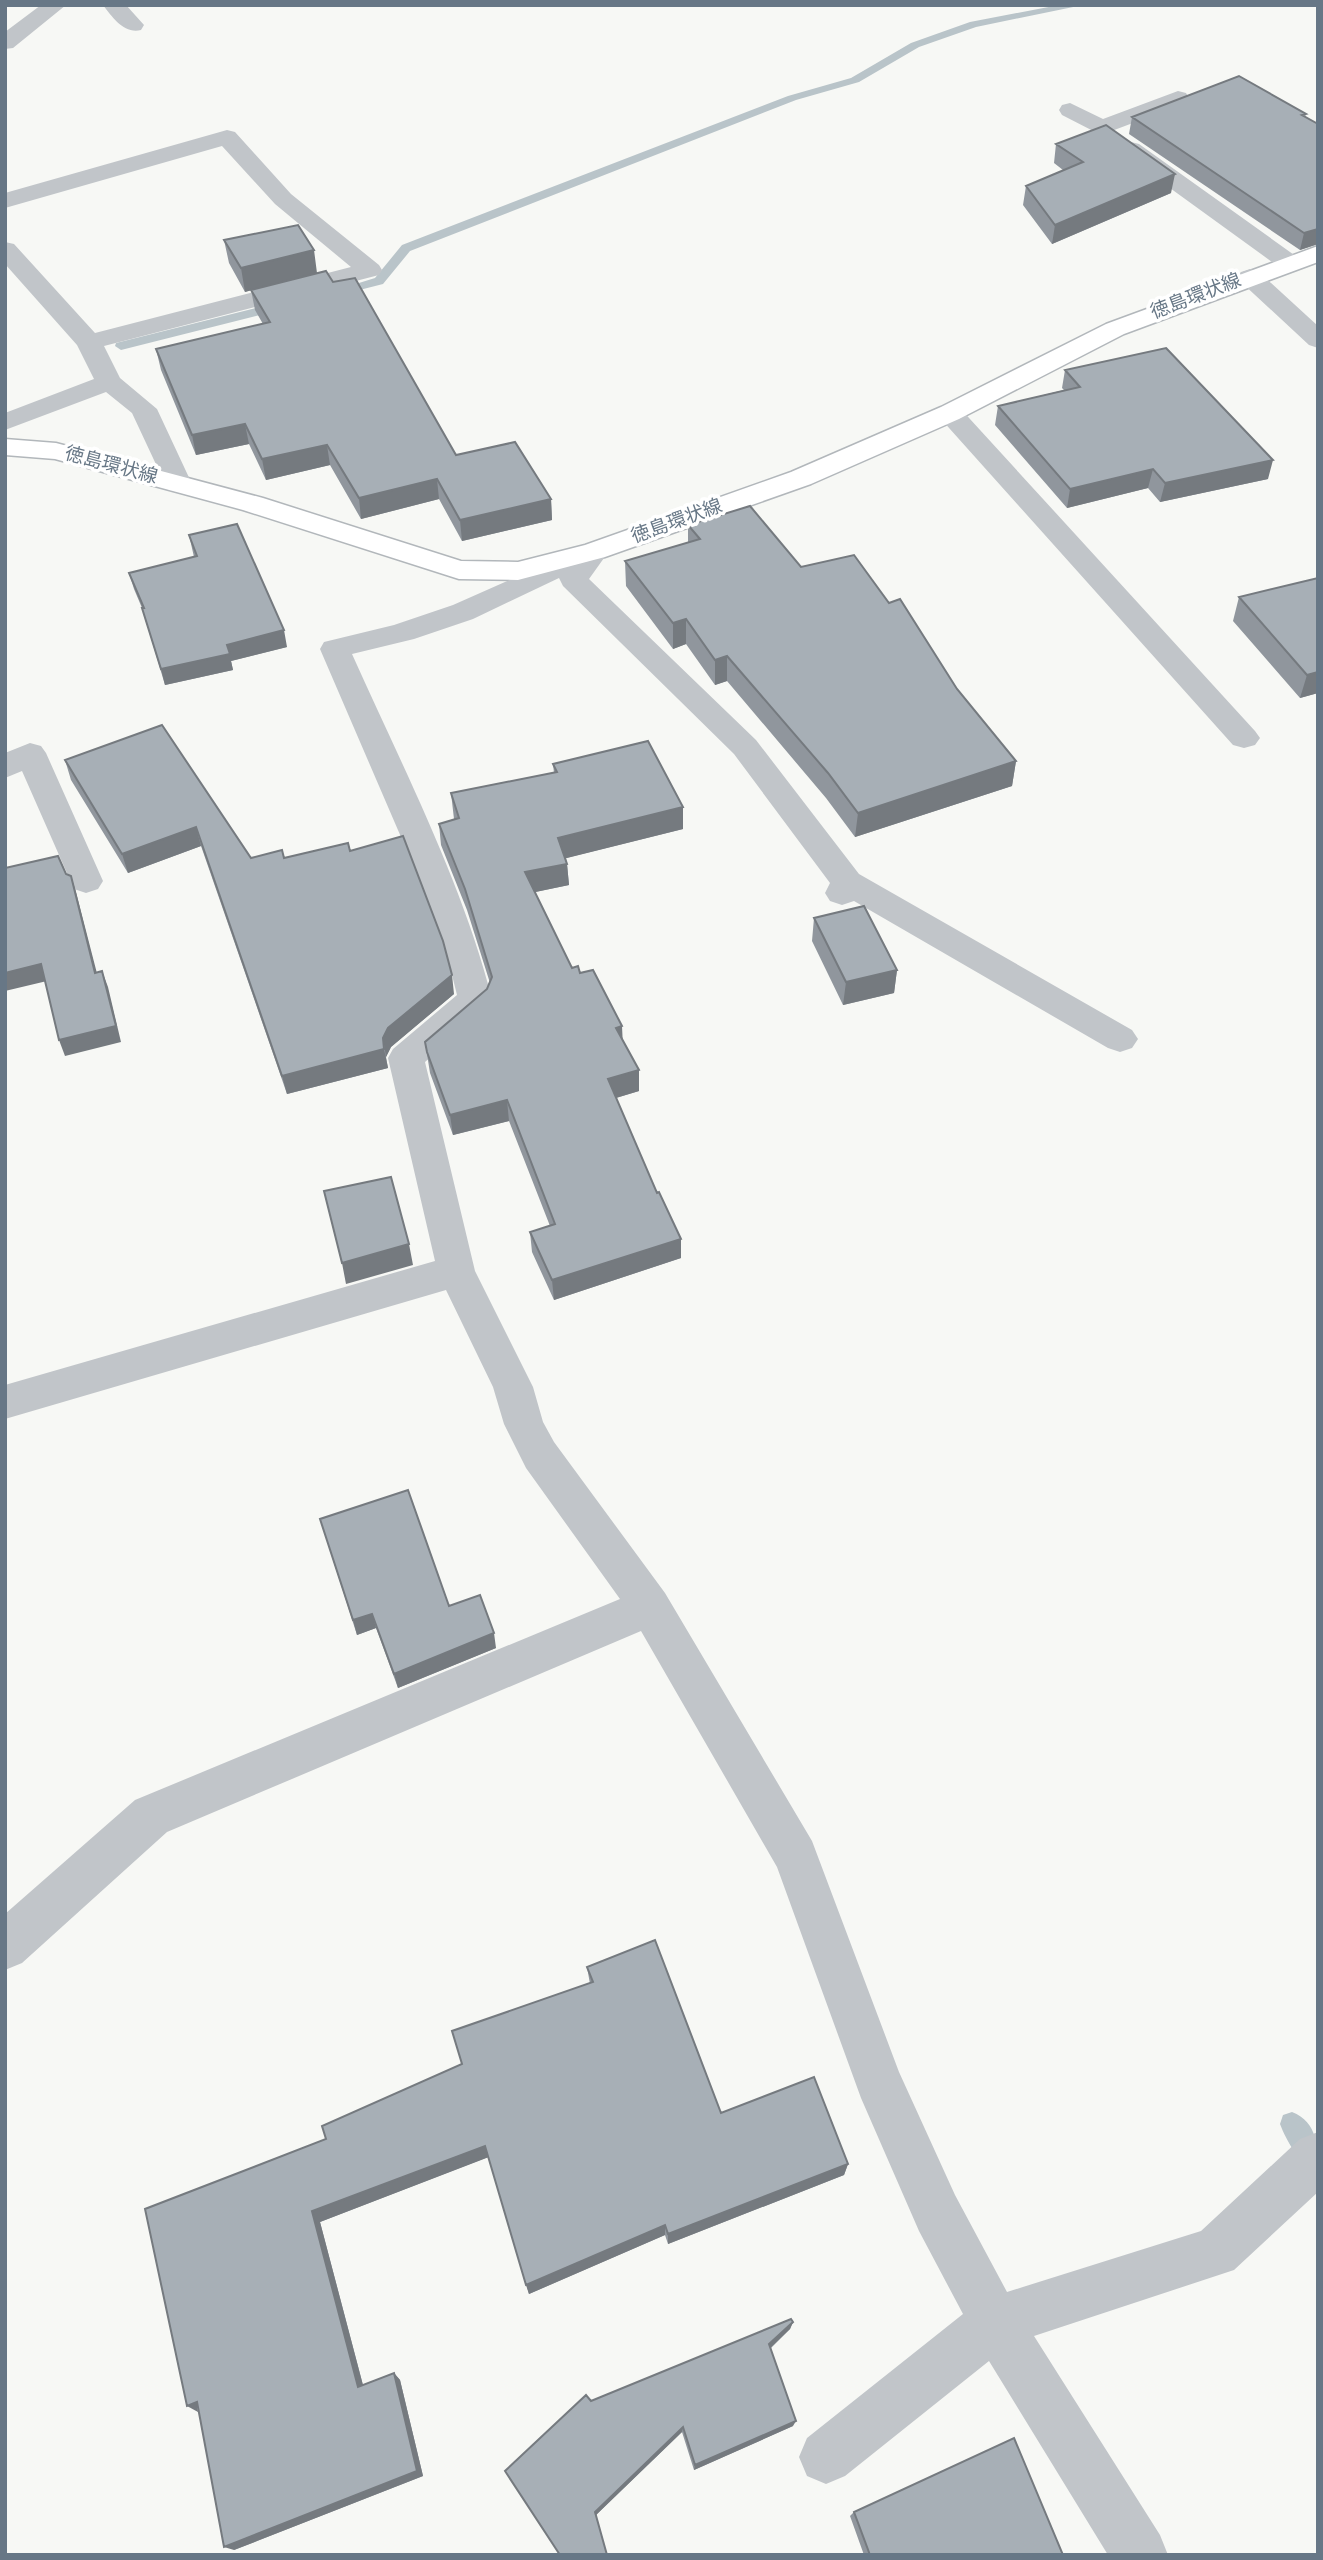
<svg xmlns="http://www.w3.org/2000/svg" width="1323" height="2560" font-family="Overpass,'Noto Sans JP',sans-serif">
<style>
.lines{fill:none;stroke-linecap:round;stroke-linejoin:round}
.stream{fill:#b9c4c9;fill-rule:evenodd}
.major-casing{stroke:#b2b7bb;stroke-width:3}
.minor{fill:#c1c5c9;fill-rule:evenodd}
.major{fill:#fff;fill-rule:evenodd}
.wall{fill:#90969d}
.shaded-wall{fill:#757a7f}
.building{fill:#a7afb6;stroke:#757a7f;stroke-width:2}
.labels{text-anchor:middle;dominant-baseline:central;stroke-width:7;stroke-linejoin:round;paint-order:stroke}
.far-street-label{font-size:19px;fill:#677786;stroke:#fff}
</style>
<rect width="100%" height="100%" fill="#f7f8f5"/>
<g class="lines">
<path class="stream" d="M1059,5h24l-107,22 -57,20 -60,35 -63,18 -386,151 -27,33 -47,12 -6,-4 45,-14 27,-33 386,-149 63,-18 60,-35 59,-21z
M280,302l4,1v6l-163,41 -6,-4 1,-3z
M1292,2112c26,10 26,36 26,60 -17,-5 -32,-32 -38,-48l3,-9z"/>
<defs>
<path id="major" d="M1318,246v16l-194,72 -165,85 -148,65 -206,73 -87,23 -59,-1 -216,-69 -188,-51 -50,-4v-16l51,4 207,55 198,63 57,1 67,-17 206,-73 150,-65 165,-83z"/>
</defs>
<use href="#major" class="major-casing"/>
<path class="minor" d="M41,5h25l-53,43 -8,1v-17z
M103,5h23l18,20 -3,5c-17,4 -28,-12 -38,-25z
M1178,91l8,2 3,5 -3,5 -85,32 -39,-20 -3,-5 3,-5 8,-2 33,16z
M227,130l8,2 56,62 88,71 3,5 -3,5 -275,71 16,32 37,31 35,75 -4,6 -10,2 -10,-2 -36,-77 -26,-21 -101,38v-17l89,-34 -17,-34 -72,-81v-22l9,2 81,89 256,-66 -76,-63 -53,-58 -217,62v-15z
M1131,142l8,2 158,113 3,5 -3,5 -9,2 -9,-2 -156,-113 -4,-5 4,-5z
M1250,269l9,3 59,54v22l-9,-3 -68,-63 -4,-5 4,-5z
M950,405l9,2 296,324 5,7 -5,7 -11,3 -11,-3 -292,-326 -4,-6 4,-6z
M595,542l10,3 4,6 -20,28 167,161 103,134 273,156 6,9 -6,9 -12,4 -12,-4 -254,-147 -12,4 -12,-4 -5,-8 5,-10 -96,-129 -171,-168 -4,-8 -86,41 -59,20 -62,15c50,112 110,227 140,345l-5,9 -62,54 50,209 58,116 10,35 11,20 111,151 147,248 87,231 56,123 52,97 194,-61 99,-92 18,-7v60l-84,78 -200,66 126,199 8,20h-60l-119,-194 -144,115 -19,8 -19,-8 -8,-19 8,-19 156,-124 -44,-83 -58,-133 -84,-231 -136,-236 -474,201 -145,131 -17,7v-56l130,-114 485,-201 -94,-131 -22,-44 -11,-37 -47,-97 -441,129v-34l430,-124 -47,-203 5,-9 64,-54 -9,-36 -44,-115 -84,-195 4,-7 70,-17 59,-20z
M30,743l11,3 5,7 57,128 -5,8 -12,4 -12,-4 -52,-118 -17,7v-25z"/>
<use href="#major" class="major"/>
</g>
<path class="wall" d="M1306,114l-1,3 13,7v120l-18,6 -171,-116 3,-17z
M1056,144l115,49 -119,51 -29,-39 3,-19 37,-16 -9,-7z
M224,240l93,33 16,9 123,173 95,44 1,21 -90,21 -23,-42 -78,20 -31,-54 -64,15 -17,-36 -53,11 -35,-85 -5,-21 107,-25 -8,-14 -4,-20 -6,2 -16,-29z
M1065,370l203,109 -108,23 -12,-14 -81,20 -72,-83 3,-19 66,-16 -2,-2z
M688,525l113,42 88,36 68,86 59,72 -4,25 -157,51 -29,-39 -99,-117 -12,4 -29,-41 -13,5 -47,-63 -1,-25 63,-18z
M189,535l98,112 -56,14 2,9 -68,15 -23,-77 -8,-19 -5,-16 65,-16z
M1318,578v115l-18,5 -67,-77 6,-24z
M65,760l186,98h33l66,-7 104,143 -63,53 -5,10 2,11 -101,26 -86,-248 -73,27 -57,-93z
M553,764l130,65 -117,29 1,6 2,21 -34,7 37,76 8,5 43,67 16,51 -23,7 65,160 -127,42 -22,-48 -2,-20 20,-6 -41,-105 -56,14 -23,-62 -5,-31 62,-53 3,-6 -23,-73 -26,-65 -2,-21 15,-5 -3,-26 103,-20z
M814,918l83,52 -3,23 -51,12 -31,-64z
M325,1535l124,71 47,42 -98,40 -22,-60 -19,7z
M587,1967l134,146 127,51 -4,11 -176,69 -3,-9 -136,59 -41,-137 -168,65 43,163 31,-12 6,7 23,96 -189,74 92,-411 136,-75 128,-80z
M793,2322l-3,7 -19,19 22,78 -99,44 -12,-38 -86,83 -36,40 31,-154z
M854,2512l209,43h-199l-14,-39z"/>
<path class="shaded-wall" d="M1175,174l-4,19 -119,51 3,-19z
M1318,229v15l-18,6 4,-17z
M314,250l3,23 -72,19 -4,-24z
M245,424l4,20 -53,11 -4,-20z
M327,445l3,20 -64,15 -4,-21z
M1273,460l-5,19 -108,23 5,-19z
M1153,469l-5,19 -81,20 3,-19z
M437,479l2,20 -78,20 -2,-21z
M551,499l1,21 -90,21 -2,-21z
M686,619v25l-13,5v-26z
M284,630l3,17 -56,14 2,9 -68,15 -4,-16 66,-24z
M727,656v25l-12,4v-25z
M1318,672v21l-18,5 7,-23z
M1016,761l-4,25 -157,51 3,-24z
M683,807v22l-124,31 -1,-22z
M196,827l5,19 -73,27 -6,-19z
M567,864l2,21 -43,9 -1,-22z
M71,876l5,16 25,97 -6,-16z
M41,964l6,17 -42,10v-18z
M897,970l-3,23 -51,12 3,-23z
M102,971l6,16 13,55 -56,14 -6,-16z
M452,975l2,19 -63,53 -5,10 -3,-19 5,-10z
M622,1026l1,21 -7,-19z
M384,1049l4,19 -101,26 -5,-18z
M639,1070v21l-30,9 -1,-21z
M507,1100l2,21 -56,14 -3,-20z
M681,1239v19l-127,42 -2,-20z
M409,1244l4,21 -67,19 -4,-21z
M372,1614l4,14 -19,7 -4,-15z
M494,1633l2,15 -98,40 -4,-14z
M485,2146l4,11 -169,65 45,171 -7,-6 -46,-176z
M848,2164l-4,11 -176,69v-10z
M665,2225v10l-136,59 -3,-9z
M793,2322l-3,7 -23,22 2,-7z
M394,2373l6,7 23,96 -189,74 -10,-3z
M197,2402l1,10 -11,-6z
M796,2421l-3,5 -99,44 1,-5z
M683,2427l-1,5 -86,83 -1,-3z"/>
<path class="building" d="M1239,76l67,38 -4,1 16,9v105l-14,4 -172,-116z
M1106,125l69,49 -120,51 -29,-39 57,-24 -27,-18z
M298,225l16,25 -73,18 -17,-28z
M326,271l7,11 22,-4 101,177 59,-13 36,57 -91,21 -23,-41 -78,19 -32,-53 -65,14 -17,-35 -53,11 -36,-86 114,-27 -19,-32z
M1166,348l107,112 -108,23 -12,-14 -83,20 -72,-83 82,-19 -15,-17z
M750,506l51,61 53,-12 35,48 11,-4 57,90 59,72 -158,52 -30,-40 -101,-117 -12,4 -29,-41 -13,4 -48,-62 75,-22 -12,-14z
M237,524l47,106 -57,15 3,9 -69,15 -19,-61h2l-15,-35 68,-17 -8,-21z
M1318,578v94l-11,3 -68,-78z
M162,725l89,133 31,-8 2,8 64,-15 2,8 53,-15 40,105 9,34 -64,53 -5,10 1,11 -102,27 -86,-249 -74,27 -57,-94z
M648,741l35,66 -125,31 9,26 -42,8 47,96 6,-2 2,7 13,-3 29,56 -6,2 23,42 -31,9 49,114 2,-1 22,47 -129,41 -22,-48 25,-8 -48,-124 -57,15 -23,-63 -2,-10 62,-53 5,-12 -27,-88 -26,-65 20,-6 -8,-25 106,-21 -4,-8z
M58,856l8,18 5,2 24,97 7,-2 14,55 -57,14 -18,-76 -36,9v-105z
M864,906l33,64 -51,12 -32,-64z
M391,1177l18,67 -67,19 -18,-72z
M408,1490l41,116 31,-11 14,38 -100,41 -22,-60 -19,6 -33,-101z
M655,1940l66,173 93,-36 34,87 -180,70 -3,-9 -139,60 -41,-139 -173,65 46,176 36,-14 23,98 -193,76 -27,-145 -10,4 -42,-197 181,-70 -4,-13 140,-62 -10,-33 141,-49 -6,-15z
M791,2319l2,3 -24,22 27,77 -101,44 -12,-38 -88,85 12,43h-47l-55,-84 81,-76 5,6z
M1014,2438l49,117h-193l-16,-43z"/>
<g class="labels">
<g class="far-street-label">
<text transform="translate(1196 297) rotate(-21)">徳島環状線</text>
<text transform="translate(111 466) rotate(15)">徳島環状線</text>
<text transform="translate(677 522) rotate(-20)">徳島環状線</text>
</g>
</g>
<rect width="1323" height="2560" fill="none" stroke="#677786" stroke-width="14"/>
</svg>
